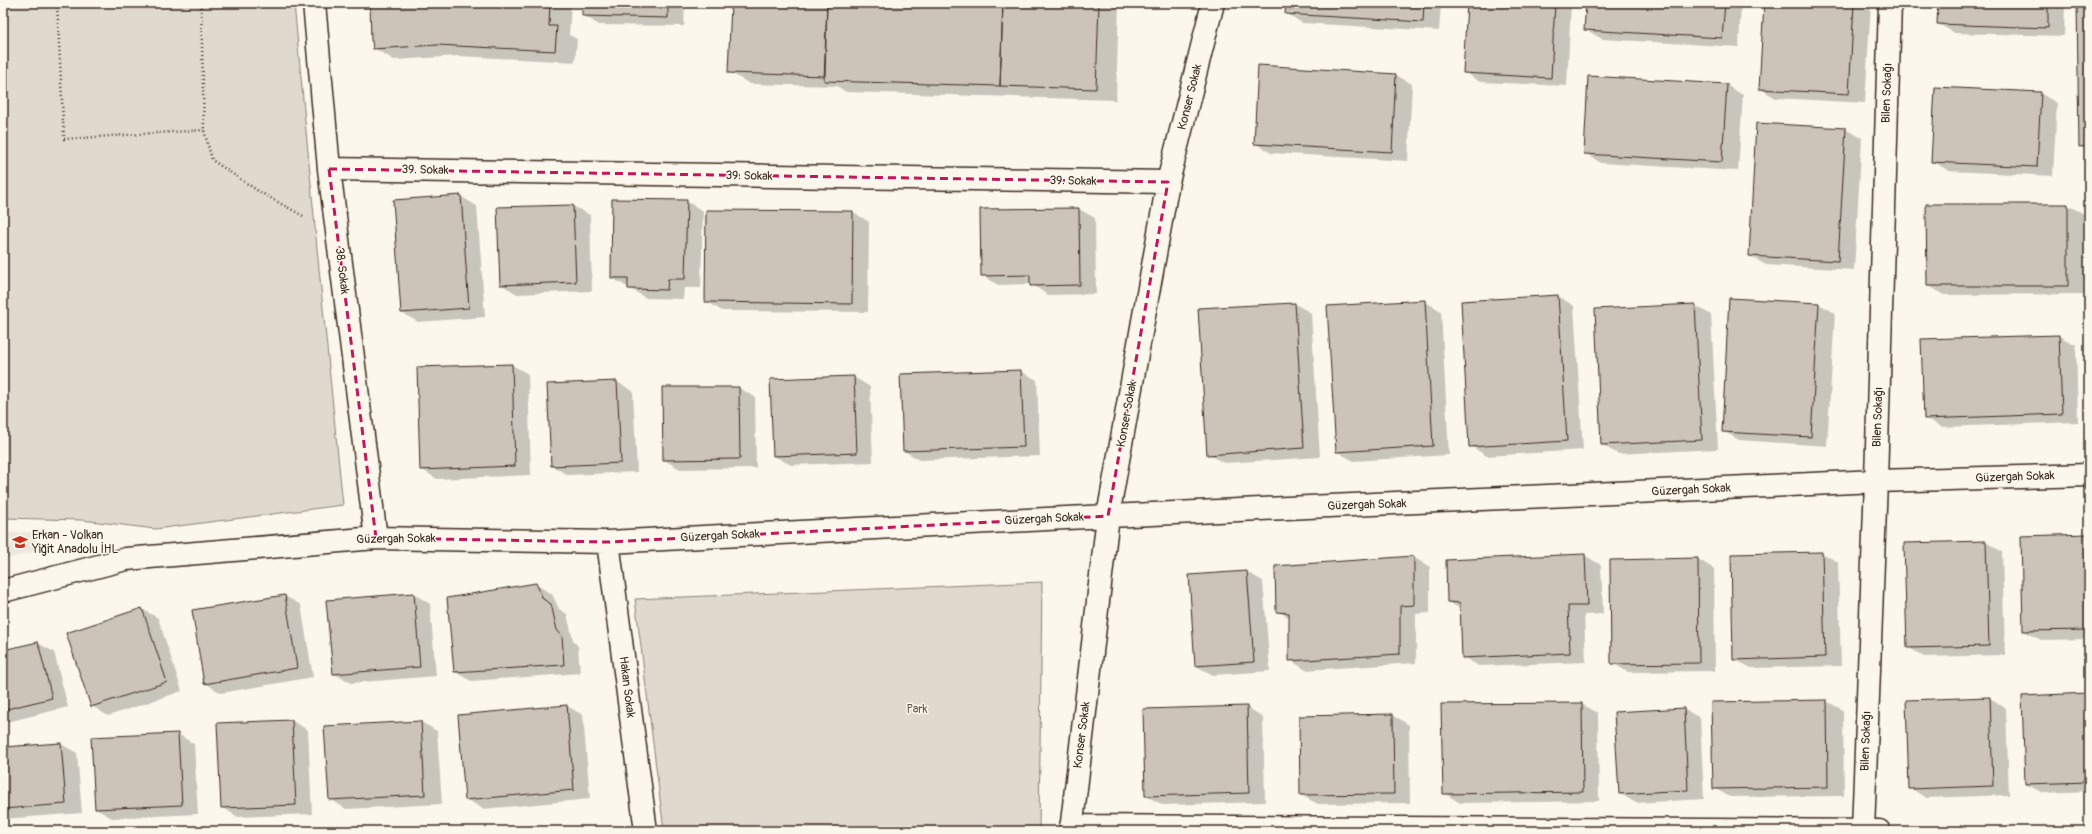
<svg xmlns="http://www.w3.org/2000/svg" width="2092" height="834" font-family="Pangolin,sans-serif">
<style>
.built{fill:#ede8dd}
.green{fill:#dfd9ce;stroke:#8d8276}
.shadow{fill:#0003}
.building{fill:#ccc4b9;stroke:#3b2a1e}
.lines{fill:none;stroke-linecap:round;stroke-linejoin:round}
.street-casing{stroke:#3b2a1e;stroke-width:25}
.path{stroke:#3b2a1e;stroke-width:2.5;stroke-dasharray:1 3;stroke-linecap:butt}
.street{stroke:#fbf7ec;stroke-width:22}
.marked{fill:none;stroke:#c2185b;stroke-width:3;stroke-dasharray:8 5;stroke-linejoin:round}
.labels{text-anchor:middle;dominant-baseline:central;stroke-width:3;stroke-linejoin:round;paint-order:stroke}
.street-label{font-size:12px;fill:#3b2a1e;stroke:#fbf7ec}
.poi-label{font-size:12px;fill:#3b2a1e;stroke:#fbf7ec;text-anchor:start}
.park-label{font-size:12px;fill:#64564a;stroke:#fbf7ec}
</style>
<rect width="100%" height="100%" fill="#fbf7ec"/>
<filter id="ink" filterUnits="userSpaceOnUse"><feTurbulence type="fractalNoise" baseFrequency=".025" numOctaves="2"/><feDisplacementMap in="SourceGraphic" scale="8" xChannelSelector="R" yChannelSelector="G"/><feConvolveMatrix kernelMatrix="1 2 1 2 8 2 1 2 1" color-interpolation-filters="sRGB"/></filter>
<g filter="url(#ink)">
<path class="built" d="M33,532l7,18 -37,10v-27z"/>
<path class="green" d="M3,3h291l24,256 25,246 -188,24 -73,-9 -79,-2z
M1042,582l-3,249h-375l-29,-232z"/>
<path class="shadow" d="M370,3h201l-2,32 8,4 -2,23 -116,-6 -65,4 -20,-12z
M583,3h102l-1,23 -85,-1 -16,-10z
M732,3h387l-3,97 -270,-8 -9,-6 -87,-2 -21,-12z
M1287,3h154l-2,28 -137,-8 -16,-10z
M1468,3h103l-4,83 -87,-4 -16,-10z
M1587,3h154l-2,44 -137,-8 -17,-10z
M1765,3h106l-6,100 -89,-5 -16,-9z
M1939,3h126l-1,33 -109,-3 -17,-9z
M2078,3h11v148l-9,-5z
M1259,66l137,9 16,9 -4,77 -137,-8 -16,-10z
M1726,85l17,10 -5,76 -137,-8 -16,-10z
M2040,93l17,10 -4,73 -104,-5 -17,-10z
M1845,129l17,9 -8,132 -88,-5 -16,-9z
M460,196l17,10 8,111 -67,5 -16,-9z
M686,201l17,10 -2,77h-17l-1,11 -37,-1 -34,-20z
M2068,205l16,9v80l-140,1 -16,-9z
M573,206l17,9 2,76 -75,3 -16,-10 -3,-76z
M1079,209l16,9 1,76 -48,1 -17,-11 -33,1 -16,-10z
M853,212l16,10 -1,90 -146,-1 -16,-10z
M1558,296l16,10 9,144 -96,6 -17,-10z
M1424,301l17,10 8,144 -95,6 -17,-9z
M1295,304l16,9 9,144 -96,6 -16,-9z
M1819,304l16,9 -8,133 -88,-6 -16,-9z
M1695,305l16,10 7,134 -100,5 -16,-9z
M2059,336l17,9 2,77 -136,5 -17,-9 -3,-78z
M512,365l16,9 3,101 -94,4 -16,-10z
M1020,371l17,9 3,76 -120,4 -16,-9z
M854,377l16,10 3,75 -82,3 -17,-9 -3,-76z
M617,382l16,9 4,81 -69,3 -16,-9z
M739,388l16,9 1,71 -76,1 -16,-9z
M2089,535v104l-48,1 -17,-9z
M1986,542l16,10 3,103 -81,2 -16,-10z
M1822,553l16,9 3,104 -90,2 -17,-9 -2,-104z
M1584,555l17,10 2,49 -19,1 2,47 -107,4 -16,-9 -2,-48 -13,-7z
M1413,557l17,10v46l-14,1v49l-110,7 -16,-10v-42l-13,-7z
M1698,559l16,10 1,102 -87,1 -16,-9z
M1247,572l16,9 7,90 -57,4 -17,-9z
M535,584l17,10 7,15 8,5 6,26 5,6 2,27 -109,8 -16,-9z
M414,594l16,10 6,72 -85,7 -17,-9z
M285,596l16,9 12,72 -92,16 -16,-10z
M142,609l16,9 24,73 -74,25 -16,-10z
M38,643l16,9 14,55 -65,16v-72z
M2089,694v97l-46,2 -17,-9z
M1990,698l16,10 3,87 -83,3 -16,-10z
M1826,701l17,9 1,86 -114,1 -16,-9z
M1582,704l16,9 1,88 -139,2 -16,-10 -2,-88z
M567,706l16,9 7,84 -107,10 -17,-10z
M1247,707l16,10 2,85 -102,3 -17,-9z
M1684,709l16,9 4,81 -68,4 -17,-10z
M1393,715l16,10 1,78 -92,1 -17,-9z
M292,721l16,9 4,84 -74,3 -16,-10 -4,-83z
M421,722l16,9 5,73 -96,5 -16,-10z
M178,734l16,10 4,70 -86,4 -16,-9z
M61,744l16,9 5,60 -79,6v-71z"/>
<path class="building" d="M370,3h180l-1,23h8l-2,25 -118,-6 -64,4 -1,-8h-1z
M582,3h86v15l-86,-2z
M731,3h96l-2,73 -97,-3z
M827,3h176l-3,83 -176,-5z
M1003,3h96l-3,86 -96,-3z
M1286,3h138l-1,19 -138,-8z
M1467,3h88l-4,75 -88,-5z
M1586,3h139l-3,35 -138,-8z
M1764,3h90l-5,91 -90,-5z
M1938,3h110v25l-111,-4z
M2077,3h12v143l-10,1z
M1258,65l138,9 -4,78 -138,-8z
M1588,76l139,8 -5,78 -138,-8z
M1935,87l106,5 -4,75 -106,-5z
M1756,123l90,5 -8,133 -89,-5z
M461,195l8,113 -68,5 -8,-113z
M612,199l75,1 -2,79h-17l-1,11 -39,-1v-11h-17z
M1926,204h142v82h-141z
M573,205l3,77 -76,3 -3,-78z
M1079,208l1,77 -50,1v-11l-49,1 -1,-67z
M706,210l147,1 -1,93 -147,-2z
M1558,295l9,146 -98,6 -8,-146z
M1729,298l90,5 -8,134 -89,-5z
M1425,300l8,146 -97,6 -9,-146z
M1295,303l9,145 -97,7 -9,-147z
M1695,304l7,136 -101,5 -6,-136z
M2059,335l3,79 -138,5 -3,-80z
M512,364l3,102 -95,4 -3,-103z
M1021,370l3,77 -121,4 -3,-77z
M854,376l3,77 -84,3 -3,-77z
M617,381l4,82 -70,3 -4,-82z
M662,387h77l1,72 -77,1z
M2089,534v96l-66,1 -2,-95z
M1986,541l3,105 -82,2 -3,-105z
M1822,552l3,105 -92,3 -2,-106z
M1585,554l2,52h-19l2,47 -108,5 -2,-55 -13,-1 -1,-42z
M1414,556v49l-14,1v48l-111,7v-48l-13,-1 -1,-46z
M1698,558l1,105 -88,1 -1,-104z
M1247,571l7,91 -59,4 -6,-91z
M536,583l7,16 8,5 6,26 5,6 2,29 -110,7 -7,-74z
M414,593l6,74 -87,7 -7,-74z
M285,595l12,73 -93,16 -12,-74z
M142,608l25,74 -76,25 -25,-74z
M38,642l14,56 -49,12v-60z
M2089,693v89l-64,2 -3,-88z
M1990,697l3,89 -84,3 -3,-89z
M1827,700l1,87 -115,2 -2,-87z
M1582,703l1,89 -140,2 -2,-90z
M567,705l7,85 -109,10 -7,-85z
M1247,706l2,87 -104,3 -2,-87z
M1684,708l4,82 -69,4 -5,-82z
M1393,714l1,80 -94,1 -1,-79z
M292,720l4,85 -75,3 -4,-85z
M421,721l4,74 -96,5 -5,-74z
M178,733l4,72 -87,4 -4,-72z
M61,743l5,61 -63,5v-62z"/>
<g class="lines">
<defs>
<path id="street" d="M314,3l15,166 47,369
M329,169l839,13
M608,542l38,289
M3,591l123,-32 250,-21 232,4 458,-24 810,-37 213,-6
M1071,826l808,5
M1071,831l37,-315 60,-334 45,-179
M1863,831l13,-350 14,-478"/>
</defs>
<use href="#street" class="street-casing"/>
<path class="path" d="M57,3l7,136 140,-9
M201,3l3,127 8,30 46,31 47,26"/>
<use href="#street" class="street"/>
</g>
</g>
<path class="marked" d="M329,169l839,13 -60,334 -500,26 -232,-4z"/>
<defs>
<symbol id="school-bare" viewBox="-9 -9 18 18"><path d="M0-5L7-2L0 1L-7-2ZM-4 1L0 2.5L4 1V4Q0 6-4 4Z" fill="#c8321e" stroke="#fbf7ec" stroke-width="2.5" paint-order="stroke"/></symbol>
</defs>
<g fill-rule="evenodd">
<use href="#school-bare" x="9" y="531" width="22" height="22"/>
</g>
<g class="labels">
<g class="street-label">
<text transform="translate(1887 93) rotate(-88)">Bilen Sokağı</text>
<text transform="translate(1190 97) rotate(-76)">Konser Sokak</text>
<text transform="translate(425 170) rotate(1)">39. Sokak</text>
<text transform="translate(749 176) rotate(1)">39. Sokak</text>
<text transform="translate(1073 181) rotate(1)">39. Sokak</text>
<text transform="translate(342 271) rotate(83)">38. Sokak</text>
<text transform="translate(1127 414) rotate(-80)">Konser Sokak</text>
<text transform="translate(1878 417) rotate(-88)">Bilen Sokağı</text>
<text transform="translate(2015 477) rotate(-2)">Güzergah Sokak</text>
<text transform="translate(1691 490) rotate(-3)">Güzergah Sokak</text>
<text transform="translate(1367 505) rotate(-2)">Güzergah Sokak</text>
<text transform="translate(1044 519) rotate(-3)">Güzergah Sokak</text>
<text transform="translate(720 536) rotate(-3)">Güzergah Sokak</text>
<text transform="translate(396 539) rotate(-1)">Güzergah Sokak</text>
<text transform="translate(627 687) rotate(83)">Hakan Sokak</text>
<text transform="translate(1082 735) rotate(-83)">Konser Sokak</text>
<text transform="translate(1866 741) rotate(-88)">Bilen Sokağı</text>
</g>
<g class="poi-label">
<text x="32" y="535">Erkan - Volkan<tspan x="32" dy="14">Yiğit Anadolu İHL</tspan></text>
</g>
<g class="park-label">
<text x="917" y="709">Park</text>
</g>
</g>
<rect width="2092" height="834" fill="none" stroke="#fbf7ec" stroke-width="16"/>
<rect x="8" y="8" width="2076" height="818" fill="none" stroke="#3b2a1e" stroke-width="1.5" filter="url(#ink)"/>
</svg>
